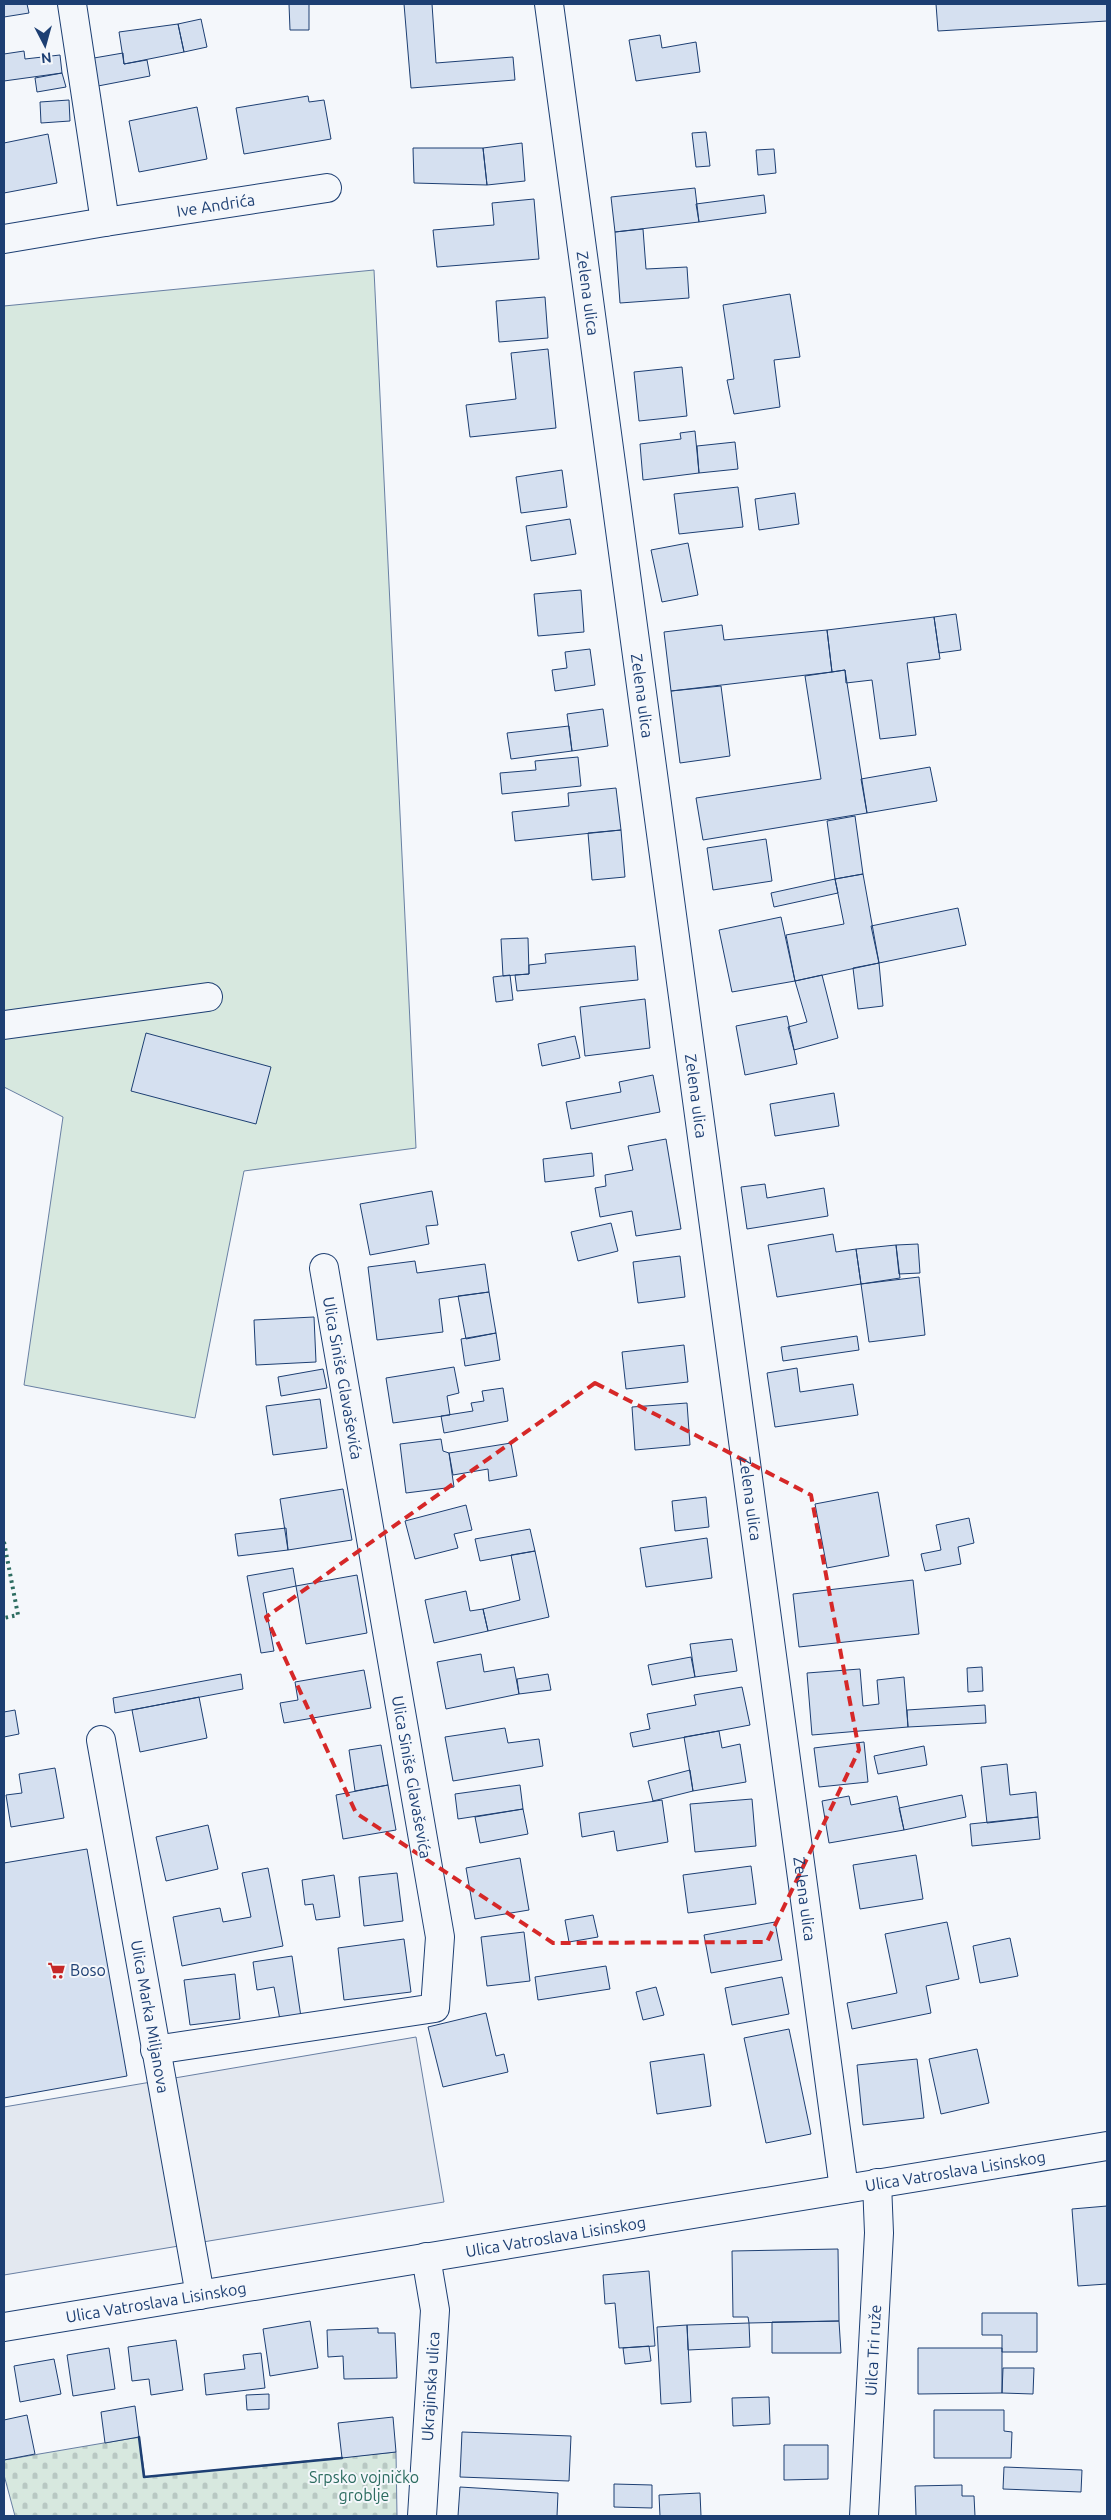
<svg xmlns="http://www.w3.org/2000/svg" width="1111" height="2520" font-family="Ubuntu,sans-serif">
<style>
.cemetery{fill:url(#cemetery-stones);stroke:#687fa3}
.park{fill:#d7e8df;stroke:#687fa3}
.parking{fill:#e3e8f0;stroke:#687fa3}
.building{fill:#d5e0f0;stroke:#1d3f73}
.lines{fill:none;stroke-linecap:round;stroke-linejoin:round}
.minor-casing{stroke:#1d3f73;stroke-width:30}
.major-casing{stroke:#1d3f73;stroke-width:30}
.minor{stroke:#f4f7fb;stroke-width:28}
.major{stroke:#f4f7fb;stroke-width:28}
.hedge{stroke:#2c6c60;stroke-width:4;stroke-dasharray:2.5 4;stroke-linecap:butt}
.wall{stroke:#1d3f73;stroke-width:2.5}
.marked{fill:none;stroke:#d62828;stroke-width:4;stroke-dasharray:10 6;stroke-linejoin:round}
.labels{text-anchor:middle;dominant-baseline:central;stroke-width:4;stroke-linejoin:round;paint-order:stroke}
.street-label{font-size:16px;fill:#1d3f73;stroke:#f4f7fb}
.poi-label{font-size:16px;fill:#1d3f73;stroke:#f4f7fb;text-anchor:start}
.park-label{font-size:16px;fill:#2c6c60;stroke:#f4f7fb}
</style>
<defs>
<pattern id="cemetery-stones" width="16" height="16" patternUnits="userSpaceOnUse" patternTransform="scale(1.25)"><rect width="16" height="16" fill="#d7e8df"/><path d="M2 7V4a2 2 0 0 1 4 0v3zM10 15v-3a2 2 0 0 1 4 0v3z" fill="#b8c8c3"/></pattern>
</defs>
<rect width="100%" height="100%" fill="#f4f7fb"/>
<path class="cemetery" d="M139,2437l6,40 251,-25 1,64h-382l-11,-41v-15z"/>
<path class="park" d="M374,270l42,878 -172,23 -49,247 -171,-33 39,-268 -59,-30v-781z"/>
<path class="parking" d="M416,2037l28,165 -440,73v-168z"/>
<path class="building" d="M4,4h23l2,9 -25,4z
M289,4h20v26h-19z
M404,4h28l4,59 77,-6 2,23 -104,8z
M936,4h171v17l-169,10z
M201,19l6,28 -23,5 -6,-28z
M178,24l6,28 -60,12 -5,-32z
M660,35l2,13 34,-6 4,30 -64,9 -7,-41z
M24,51l1,8 35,-4 2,18 -58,8v-27z
M123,53l1,11 23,-4 3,16 -52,10 -4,-28z
M62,73l4,14 -29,5 -2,-14z
M308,96l1,6 15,-2 7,39 -87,15 -8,-46z
M69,100l1,21 -29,2 -1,-21z
M197,107l10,52 -68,13 -10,-51z
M706,132l4,34 -14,1 -4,-34z
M48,134l9,49 -53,10v-50z
M522,143l3,38 -38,4 -4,-37z
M413,148h70l4,37 -73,-2z
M774,149l2,24 -18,2 -2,-25z
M695,188l4,34 -84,10 -4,-35z
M764,195l2,18 -67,9 -3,-18z
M534,199l5,60 -102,8 -4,-37 61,-5 -2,-22z
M643,229l3,40 41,-2 2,31 -69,5 -5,-71z
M790,294l10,63 -26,3 6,47 -46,7 -7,-34 7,-1 -11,-74z
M545,297l3,41 -49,4 -3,-41z
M548,349l8,79 -86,9 -4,-32 50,-6 -5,-46z
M682,367l5,49 -48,5 -5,-49z
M695,431l4,42 -56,7 -3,-36 41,-5 -1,-6z
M735,442l3,27 -39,4 -2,-27z
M562,470l5,37 -46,6 -5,-36z
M738,487l5,40 -64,7 -5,-40z
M795,493l4,31 -40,6 -4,-31z
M570,519l6,35 -45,7 -5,-35z
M688,543l10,52 -36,7 -11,-52z
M581,590l3,42 -46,4 -4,-42z
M956,614l5,36 -22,3 -5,-36z
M934,617l6,42 -33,4 9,72 -36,4 -8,-59 -26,3 -1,-13 -13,2 -5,-42z
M722,625l2,15 103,-10 5,42 -161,19 -7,-59z
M590,649l5,36 -40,6 -3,-21 15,-2 -2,-16z
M845,670l22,143 -164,27 -7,-42 125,-19 -16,-103z
M721,686l9,70 -50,7 -9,-72z
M603,709l5,37 -36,5 -5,-37z
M569,726l3,25 -61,8 -4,-26z
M578,757l3,29 -79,8 -2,-21 36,-3 -1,-9z
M930,767l7,34 -70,12 -6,-34z
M616,788l5,42 -106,11 -3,-29 57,-6 -1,-13z
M855,816l8,58 -28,5 -8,-58z
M621,830l4,47 -33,3 -4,-47z
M766,839l6,42 -59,9 -6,-42z
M863,874l16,89 -84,18 -9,-46 58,-11 -9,-45z
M835,879l3,14 -64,14 -3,-14z
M958,908l8,37 -87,18 -8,-37z
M781,917l14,64 -63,11 -13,-62z
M528,938l1,36 -26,2 -2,-37z
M635,946l3,34 -121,11 -2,-16 14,-1v-9l17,-2 -1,-9z
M879,963l4,43 -25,3 -5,-41z
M510,975l3,25 -17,2 -3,-25z
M822,975l16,63 -44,12 -6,-23 19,-5 -12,-41z
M645,999l5,49 -65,8 -5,-49z
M787,1016l10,48 -52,11 -9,-49z
M146,1033l125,34 -15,57 -125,-33z
M575,1036l5,22 -38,8 -4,-22z
M653,1075l7,37 -89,17 -5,-27 55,-10 -2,-10z
M834,1093l5,33 -64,10 -5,-32z
M666,1139l15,90 -45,7 -4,-25 -32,6 -5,-29 11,-2 -1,-11 28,-5 -5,-24z
M592,1153l2,23 -49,6 -2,-23z
M765,1184l2,14 57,-10 4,28 -81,13 -6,-42z
M432,1191l6,34 -12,1 3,18 -59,11 -10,-51z
M611,1223l7,28 -40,10 -7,-29z
M833,1234l3,18 20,-3 5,35 -84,13 -9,-52z
M918,1244l2,29 -21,1 -3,-29z
M896,1245l4,33 -39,6 -5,-35z
M680,1256l5,41 -47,6 -5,-41z
M415,1261l2,12 68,-9 4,28 -50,7 4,33 -66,8 -9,-73z
M919,1277l6,58 -56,7 -8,-58z
M489,1292l7,41 -30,6 -8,-43z
M314,1317l2,45 -60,3 -2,-45z
M496,1333l4,27 -35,6 -4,-27z
M857,1336l2,14 -76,11 -2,-14z
M684,1345l4,37 -62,7 -4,-37z
M454,1367l5,26 -12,3 3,19 -57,8 -7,-45z
M797,1368l3,24 53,-8 5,31 -83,12 -8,-54z
M323,1369l4,19 -46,8 -3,-19z
M503,1388l5,33 -64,12 -3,-17 32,-5 -2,-8 13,-2 -2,-10z
M320,1399l7,49 -54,7 -7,-49z
M687,1403l3,42 -55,5 -3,-43z
M441,1439l2,12 6,2 5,34 -48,6 -6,-49z
M511,1443l6,33 -28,5 -1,-12 -35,6 -4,-22z
M343,1489l9,51 -64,10 -8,-51z
M878,1492l11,64 -62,12 -12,-64z
M706,1497l3,30 -34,4 -3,-30z
M466,1505l6,25 -18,4 4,14 -43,11 -10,-38z
M969,1518l5,25 -16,4 3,17 -36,7 -4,-17 20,-4 -5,-25z
M286,1528l2,22 -50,6 -3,-22z
M530,1529l5,22 -55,10 -5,-22z
M707,1538l5,40 -66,9 -6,-39z
M535,1551l14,66 -61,14 -5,-22 37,-9 -9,-45z
M293,1568l3,18 -33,7 11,58 -13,2 -14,-77z
M357,1575l10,58 -61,11 -10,-58z
M913,1580l6,54 -120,13 -6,-53z
M466,1591l4,20 13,-2 5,22 -54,12 -9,-43z
M732,1639l5,32 -42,6 -5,-33z
M481,1654l3,18 30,-5 5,27 -73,15 -9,-47z
M691,1657l4,20 -43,8 -4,-20z
M982,1667l1,24 -15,1 -1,-24z
M860,1669l3,37 16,-2 -2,-24 27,-3 4,50 -96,8 -5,-62z
M364,1670l7,38 -87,15 -4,-20 18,-3 -3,-18z
M241,1674l2,15 -128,24 -2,-15z
M548,1674l3,16 -32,4 -2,-15z
M742,1687l8,38 -117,22 -3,-14 20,-4 -3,-15 49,-9 -2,-10z
M199,1697l8,41 -67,14 -8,-42z
M985,1705l1,18 -78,4 -1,-17z
M15,1710l4,24 -15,3v-25z
M505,1728l3,15 31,-4 4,27 -90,15 -8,-44z
M719,1731l3,17 18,-4 6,38 -53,9 -9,-54z
M864,1742l4,40 -49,5 -5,-39z
M381,1745l7,40 -33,6 -6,-41z
M924,1746l3,19 -49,9 -4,-18z
M1007,1764l3,31 26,-3 2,25 -51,6 -6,-56z
M55,1768l9,50 -53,9 -5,-32 16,-2 -3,-19z
M690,1770l3,21 -40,10 -5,-20z
M388,1785l8,45 -53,9 -7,-44z
M520,1785l3,24 -65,10 -3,-25z
M962,1795l4,22 -62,13 -5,-22z
M849,1796l2,9 46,-9 7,34 -75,13 -7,-42z
M752,1799l4,47 -61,6 -5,-48z
M662,1800l6,42 -51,9 -3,-20 -32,6 -3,-24z
M523,1809l5,25 -48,9 -5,-26z
M1038,1817l2,22 -68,7 -2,-22z
M208,1825l10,44 -52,12 -10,-44z
M87,1849l40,227 -123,22v-235z
M916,1855l7,44 -63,10 -7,-44z
M520,1858l9,52 -54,9 -9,-51z
M751,1866l5,38 -68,9 -5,-38z
M268,1868l15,78 -101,20 -9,-49 47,-9 3,14 28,-5 -9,-44z
M397,1873l6,48 -39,5 -5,-49z
M334,1875l6,42 -24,3 -3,-16 -8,1 -3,-25z
M593,1915l5,22 -29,5 -4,-22z
M775,1922l7,38 -71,13 -7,-38z
M947,1922l12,57 -33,7 5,27 -79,16 -5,-26 50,-10 -12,-59z
M524,1932l6,49 -43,5 -6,-49z
M1010,1938l8,38 -38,7 -7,-37z
M404,1939l7,53 -67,8 -6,-52z
M292,1956l9,61 -21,3 -6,-33 -17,3 -4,-28z
M606,1966l4,23 -72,11 -3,-23z
M235,1974l5,45 -50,6 -6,-45z
M782,1977l7,37 -57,11 -7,-37z
M656,1987l8,28 -21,5 -7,-28z
M486,2013l10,43 8,-2 4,18 -65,15 -15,-60z
M789,2029l22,105 -45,9 -22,-105z
M977,2049l12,54 -48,11 -12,-55z
M704,2054l7,52 -54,8 -7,-52z
M917,2059l7,59 -61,7 -6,-60z
M1107,2206v78l-29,2 -6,-77z
M838,2249l1,72 -90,2 -1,-6h-15l-1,-66z
M649,2271l6,75 -36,2 -4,-45 -10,1 -2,-29z
M982,2313h55v39h-35v-17h-20z
M310,2321l8,47 -48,8 -7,-47z
M839,2321l2,32h-69v-31z
M749,2323l1,24 -62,3 -1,-25z
M687,2325l4,77 -30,2 -4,-77z
M378,2328v5h17l2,45 -53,1 -1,-23 -15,1 -1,-27z
M176,2340l7,50 -32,5 -2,-16 -17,2 -4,-34z
M649,2346l2,15 -26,3 -2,-16z
M109,2348l6,41 -42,7 -6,-41z
M918,2348h84v45l-84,1z
M261,2353l4,35 -59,7 -2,-21 41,-5 -2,-14z
M54,2359l7,35 -41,8 -6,-36z
M1003,2368h31l-1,26 -31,-1z
M269,2394v15l-22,1 -1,-15z
M769,2397l1,27 -37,2 -1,-28z
M135,2406l4,31 -34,6 -4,-31z
M934,2410h70v21l8,1 -1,26h-77z
M27,2415l8,39 -31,6v-40z
M393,2417l3,35 -54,6 -4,-35z
M462,2432l109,4 -2,45 -109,-4z
M784,2445h44v34l-44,1z
M1004,2467l78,3 -1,22 -78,-3z
M614,2484l38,1v23l-38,-1z
M962,2485v11h12l1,20h-59l-1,-30z
M460,2487l98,6 -1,23h-99z
M700,2493l1,23h-41l-1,-21z"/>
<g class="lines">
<defs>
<g id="minor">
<path id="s1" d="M549,4l295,2185"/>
<path id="s2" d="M105,222l222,-34"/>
<path d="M4,239l101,-17 -33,-218"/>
<path d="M4,1025l204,-28"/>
<path id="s3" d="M101,1740l99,555"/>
<path d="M155,2050l280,-42 5,-71 -116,-669"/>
<path id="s4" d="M422,2516l13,-206 -9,-53"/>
<path id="s5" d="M864,2516l15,-283 -2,-50"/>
</g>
<g id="major">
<path id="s6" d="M4,2327l1103,-181"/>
</g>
</defs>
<use href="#minor" class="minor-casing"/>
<use href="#major" class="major-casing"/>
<use href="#minor" class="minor"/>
<use href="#major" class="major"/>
<path class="hedge" d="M4,1542l14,73 -14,3"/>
<path class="wall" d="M139,2437l5,40 198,-19"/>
</g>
<path class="marked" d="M595,1383l216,112 48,255 -92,192 -214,1 -197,-130 -90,-196z"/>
<defs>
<symbol id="supermarket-bare" viewBox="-9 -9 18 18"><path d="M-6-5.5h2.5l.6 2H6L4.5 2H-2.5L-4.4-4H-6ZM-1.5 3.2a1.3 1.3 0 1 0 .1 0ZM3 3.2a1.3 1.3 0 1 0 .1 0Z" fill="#c62828" stroke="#f4f7fb" stroke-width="2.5" paint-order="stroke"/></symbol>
</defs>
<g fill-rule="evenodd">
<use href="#supermarket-bare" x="44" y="1958" width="25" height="25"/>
</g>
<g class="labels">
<g class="street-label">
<text stroke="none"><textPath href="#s2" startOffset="112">Ive Andrića</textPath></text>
<text stroke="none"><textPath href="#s1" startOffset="292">Zelena ulica</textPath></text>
<text stroke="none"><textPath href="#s1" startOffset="698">Zelena ulica</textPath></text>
<text stroke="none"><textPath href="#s1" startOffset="1102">Zelena ulica</textPath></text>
<text transform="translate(343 1378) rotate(80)">Ulica Siniše Glavaševića</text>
<text stroke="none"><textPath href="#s1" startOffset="1508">Zelena ulica</textPath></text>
<text transform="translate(412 1777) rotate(80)">Ulica Siniše Glavaševića</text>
<text stroke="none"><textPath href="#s1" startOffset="1912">Zelena ulica</textPath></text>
<text stroke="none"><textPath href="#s3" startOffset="281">Ulica Marka Miljanova</textPath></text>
<text stroke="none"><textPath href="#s6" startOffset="964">Ulica Vatroslava Lisinskog</textPath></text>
<text stroke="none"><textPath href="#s6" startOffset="559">Ulica Vatroslava Lisinskog</textPath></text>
<text stroke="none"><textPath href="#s6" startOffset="154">Ulica Vatroslava Lisinskog</textPath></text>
<text stroke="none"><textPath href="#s5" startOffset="166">Uilca Tri ruže</textPath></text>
<text stroke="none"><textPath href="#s4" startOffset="130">Ukrajinska ulica</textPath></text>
</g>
<g class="poi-label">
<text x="70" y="1970">Boso</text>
</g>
<g class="park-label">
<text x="364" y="2477">Srpsko vojničko<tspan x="364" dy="18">groblje</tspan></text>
</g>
</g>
<rect width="1111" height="2520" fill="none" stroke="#1d3f73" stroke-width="10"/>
<g transform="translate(45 45) rotate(174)" stroke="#f4f7fb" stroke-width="4" paint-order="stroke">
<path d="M0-4L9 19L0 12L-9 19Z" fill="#1d3f73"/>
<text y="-8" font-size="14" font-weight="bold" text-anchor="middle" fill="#1d3f73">N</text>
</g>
</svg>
